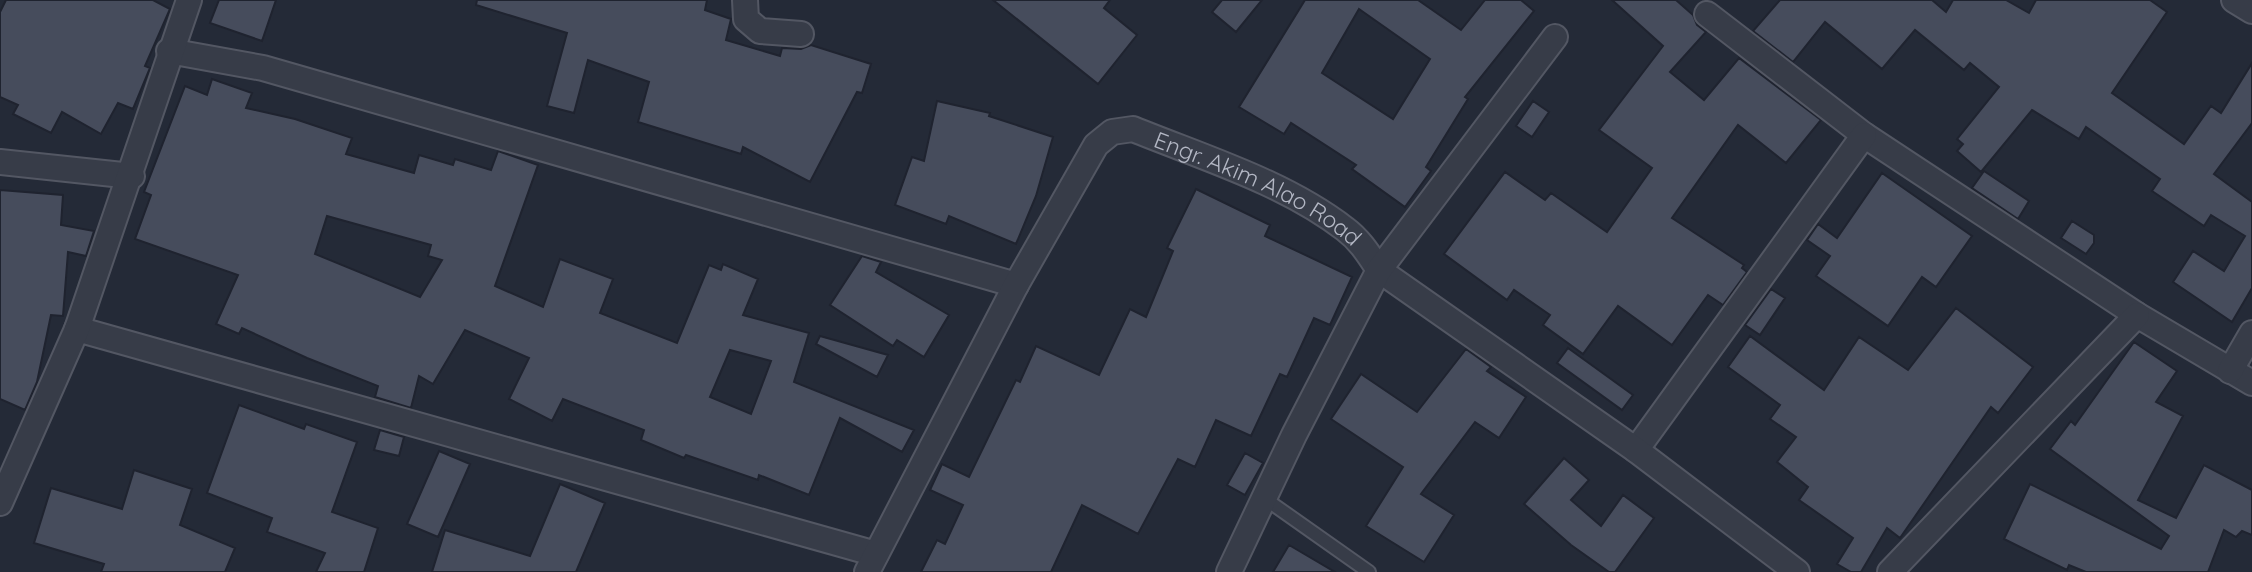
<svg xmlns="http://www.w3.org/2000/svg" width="2252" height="572" font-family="Quicksand,sans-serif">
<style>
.building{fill:#464c5c;stroke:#1f232f;stroke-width:2;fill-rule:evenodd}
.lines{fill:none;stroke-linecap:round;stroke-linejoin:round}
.service-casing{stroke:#535763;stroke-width:16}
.minor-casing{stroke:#535763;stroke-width:28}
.service{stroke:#373c48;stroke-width:12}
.minor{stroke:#373c48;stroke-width:24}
.labels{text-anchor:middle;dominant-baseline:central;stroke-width:5;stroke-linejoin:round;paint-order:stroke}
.street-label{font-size:23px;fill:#b3b7c4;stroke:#1d212d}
</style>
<rect width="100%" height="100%" fill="#242a37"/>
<path class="building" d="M6,0h147l17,9 -25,57 5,2 -17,41 -15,-6 -17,31 -39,-22 -11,21 -38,-19 5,-9 -18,-8v-85z
M219,0h57l-14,41 -52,-18z
M477,0h230l-2,10 26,9 -5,21 54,16 2,-8 19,1 10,-4 60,19 -9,29 -5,-1 -47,90 -67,-35 -2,7 -103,-32 11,-40 -61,-22 -14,53 -27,-7 20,-73 -91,-28z
M993,0h117l-6,8 33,27 -39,49z
M1222,0h40l-26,32 -24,-20z
M1305,0h113l43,30 24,-30h36l13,11 -69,86 3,2 -42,68 5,4 -26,36 -53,-38 4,-4 -65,-42 -7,11 -45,-27zM1359,9l71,50 -37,60 -71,-46z
M1612,0h64l17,15 4,10 9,7 -36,40 34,28 35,-42 82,62 -35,43 -48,-38 -66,93 72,47 -2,3 5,4 -24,33 -15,-10 -36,50 -54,-39 -35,48 -40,-29 7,-10 -36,-25 -7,10 -63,-46 61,-82 40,28 6,-7 56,39 45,-64 -53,-38 64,-84z
M1780,0h152l14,12 7,-12h53l23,13 7,-13h114l17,12 -55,81 72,51 27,-38 10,7 31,-50v60l-38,51 38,28v86l-20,34 -59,-40 20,-31 31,20 21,-35 -34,-21 -7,11 -52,-35 8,-12 -74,-52 -7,12 -47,-29 -51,62 -24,-21 6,-7 -6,-5 42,-52 -29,-24 -6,7 -49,-40 -33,39 -57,-47 -32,40 -40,-31z
M212,79l40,14 -6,15 49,11 57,19 -6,16 68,19 5,-18 34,10 2,-6 36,11 7,-19 40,14 -43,121 48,21 17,-48 53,20 -13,34 77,30 32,-78 12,5 2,-6 35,15 -15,36 66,18 -15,49 120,48 -12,22 -62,-34 -31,77 -50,-20 -1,5 -72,-25 -2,3 -43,-18 3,-10 -81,-31 -11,22 -43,-22 20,-41 -64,-28 -32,54 -14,-8 -8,32 -36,-11 3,-11 -71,-28 -65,-30 -3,6 -23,-10 22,-49 -103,-36 16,-44 -7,-3 41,-106 22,9zM327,216l104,29 -3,11 14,4 -22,37 -105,-43zM730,350l41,11 -20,53 -41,-17z
M937,101l53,12 -1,3 64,21 -17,59 -20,48 -67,-28 -3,8 -51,-19 17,-48 12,4z
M1533,101l16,11 -17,25 -16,-11z
M1984,171l45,30 -11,18 -46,-31z
M1882,173l90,63 -36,51 -14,-10 -34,49 -72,-50 14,-20 -23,-16 11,-16 19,14z
M1196,189l74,36 -5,11 87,41 -22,48 -16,-7 -27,59 -7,-3 -29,62 -35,-16 -21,47 -17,-8 -40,75 -56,-29 -31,67h-130l16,-32 8,4 18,-39 -33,-15 12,-26 27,13 47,-97 4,2 16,-36 63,29 31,-66 16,8 27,-66 -6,-3z
M0,190l63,5 -2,30 33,6 -8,25 -18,-4 -5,64 -12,-1 -14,67 -12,28 -25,-11z
M2072,221l22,14v8l-8,11 -25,-16z
M862,256l19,6 -5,10 73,43 -25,42 -27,-17 -4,6 -63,-41z
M1771,289l14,9 -25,37 -15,-10z
M1956,308l77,59 -35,46 -7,-6 -91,131 -13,-10 -26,44h-10l-14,-8 16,-26 -54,-38 9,-13 -31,-25 19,-25 -26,-18 10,-14 -52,-38 22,-31 74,54 35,-53 49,33z
M820,336l68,19 -11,22 -61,-33z
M2134,342l43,29 -21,31 27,14 -45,84 38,18 28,-53 48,25v45l-10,-4 -6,6 -12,-7 -16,42h-122l-17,-7 -2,5 -63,-31 26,-55 131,65 8,-13 -119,-87 21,-28 4,4z
M1568,348l65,47 -11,15 -65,-47z
M1466,349l25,18 -4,4 39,26 -27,41 -24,-16 -54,72 33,21 -30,47 -58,-36 37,-59 -72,-48 30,-45 56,38z
M239,405l65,24 2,-5 51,18 -25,70 46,16 -14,44h-48l9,-19 -58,-21 5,-14 -65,-25z
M380,430l24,7 -5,19 -25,-6z
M439,451l31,13 -32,73 -31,-13z
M1245,453l18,10 -18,32 -18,-10z
M1564,458l25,22 -18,20 30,26 22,-31 31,23 -39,54h-6l-38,-27 -47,-41z
M134,470l58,19 -12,36 55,23 -10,24h-124l3,-8 -70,-21 17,-55 71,21z
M560,484l45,19 -29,69h-144l13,-42 85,26z
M1289,545l46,27h-62z"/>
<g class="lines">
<defs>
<path id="service" d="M1264,498l105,74"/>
<g id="minor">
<path d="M745,0l1,19 14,12 41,3"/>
<path d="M2234,0l18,11"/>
<path d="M1707,14l157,121 273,180 115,68"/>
<path d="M169,51l94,17 753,217"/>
<path d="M0,162l132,14"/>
<path d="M77,329l799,225"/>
<path d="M2230,371l22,-38"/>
<path d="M1636,450l228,-315"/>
<path d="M0,503l77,-174 112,-329"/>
<path id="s1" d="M867,572l149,-287 80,-140 16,-13 21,-3c71,29 151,53 212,100 15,11 24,26 34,41l257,180 161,122"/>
<path d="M1229,572l65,-137 85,-165 176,-233"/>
<path d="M1890,572l247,-257"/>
</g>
</defs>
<use href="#service" class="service-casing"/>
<use href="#minor" class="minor-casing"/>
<use href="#service" class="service"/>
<use href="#minor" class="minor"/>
</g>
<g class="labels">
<g class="street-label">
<text stroke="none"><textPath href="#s1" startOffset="665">Engr. Akim Alao Road</textPath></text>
</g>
</g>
</svg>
